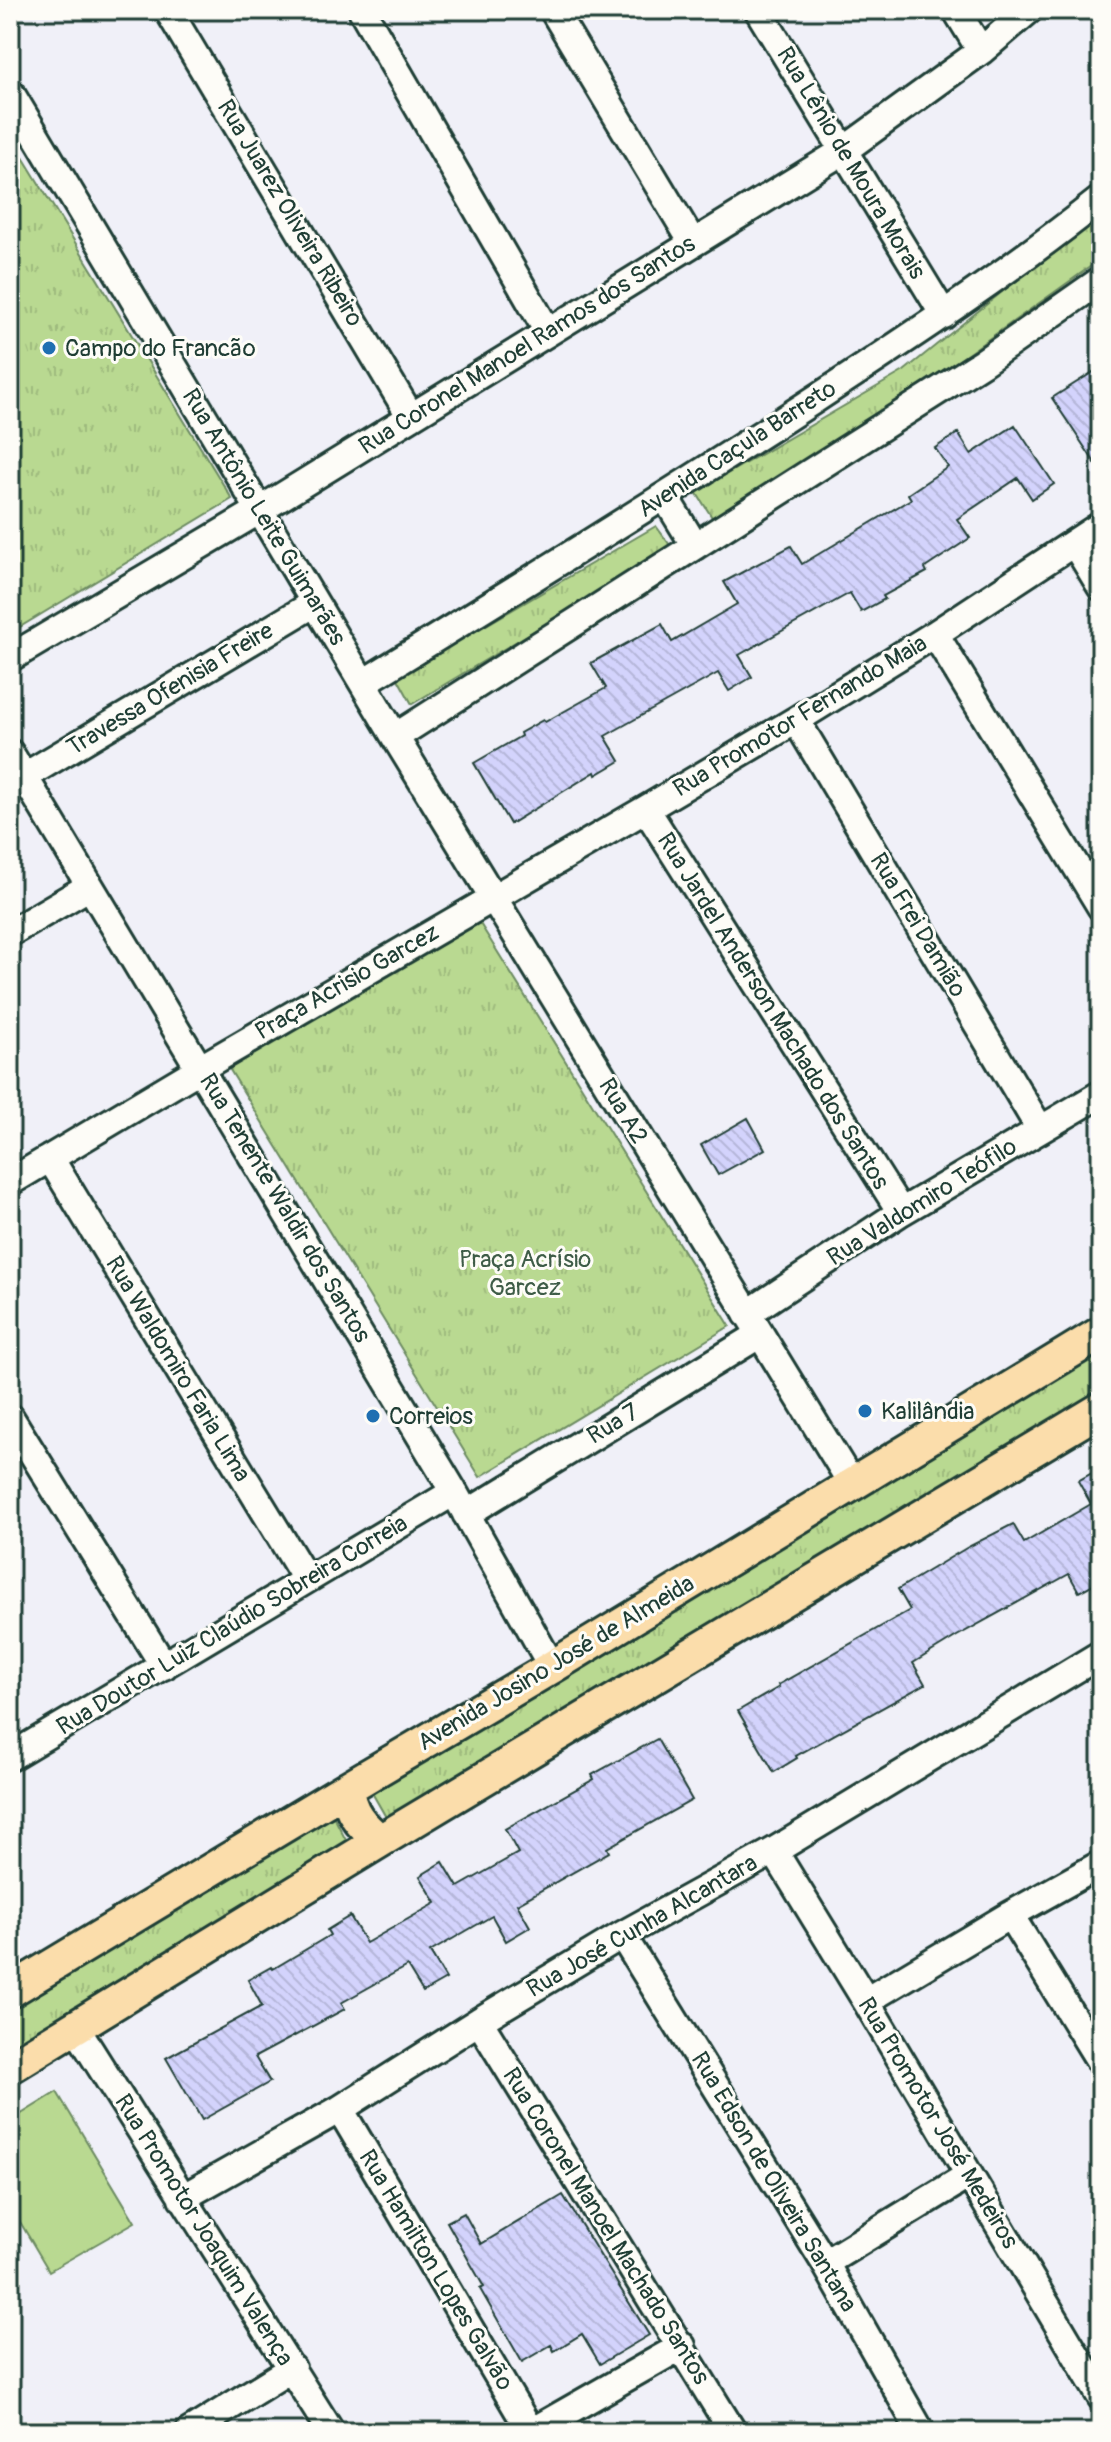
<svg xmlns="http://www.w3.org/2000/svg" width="1111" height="2442" font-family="Pangolin,sans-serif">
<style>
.green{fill:#b9d991;stroke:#6c8b62;stroke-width:2}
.park{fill:url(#park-tufts);stroke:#6c8b62;stroke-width:2}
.building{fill:url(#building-back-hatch);stroke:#1f3d34;stroke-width:2}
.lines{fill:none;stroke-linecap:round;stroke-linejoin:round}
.minor-casing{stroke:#1f3d34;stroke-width:32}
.major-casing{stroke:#1f3d34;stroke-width:38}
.minor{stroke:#fdfcf7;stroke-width:26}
.major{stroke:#fbddab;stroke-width:32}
.poi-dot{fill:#1f6fb2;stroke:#fdfcf7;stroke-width:3}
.labels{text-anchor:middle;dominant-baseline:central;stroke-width:6;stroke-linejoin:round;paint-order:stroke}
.street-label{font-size:24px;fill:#1f3d34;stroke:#fdfcf7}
.poi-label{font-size:24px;fill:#1f3d34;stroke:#fdfcf7;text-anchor:start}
.park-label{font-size:24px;fill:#3e5c47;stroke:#fdfcf7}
</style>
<defs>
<pattern id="park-tufts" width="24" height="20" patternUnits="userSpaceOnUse" patternTransform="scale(2)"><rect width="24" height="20" fill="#b9d991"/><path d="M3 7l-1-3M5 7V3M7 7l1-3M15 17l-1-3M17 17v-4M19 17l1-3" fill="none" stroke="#9fbb7e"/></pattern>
<pattern id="building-back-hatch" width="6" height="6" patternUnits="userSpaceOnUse" patternTransform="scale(2)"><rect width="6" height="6" fill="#d3d3fc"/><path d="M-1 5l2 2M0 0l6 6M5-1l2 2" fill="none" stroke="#b5b6d9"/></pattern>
</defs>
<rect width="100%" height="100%" fill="#f0f0f8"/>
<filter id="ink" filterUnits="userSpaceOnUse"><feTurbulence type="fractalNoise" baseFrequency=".0125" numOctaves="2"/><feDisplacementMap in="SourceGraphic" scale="16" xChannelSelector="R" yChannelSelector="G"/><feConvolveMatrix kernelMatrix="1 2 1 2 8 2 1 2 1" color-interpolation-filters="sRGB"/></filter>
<g filter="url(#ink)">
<path class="green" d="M57,2092l78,130 -86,49 -39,-66v-84z"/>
<path class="park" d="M10,136l222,363 -222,134z
M1101,212v47l-163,116 -223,147 -19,-30 208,-121z
M656,526l16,22 -260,156 -15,-27z
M479,922l251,404 -250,151 -253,-412z
M1101,1351v44l-710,431 -20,-35z
M333,1815l19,37 -342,204v-50z"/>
<path class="building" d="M1101,367v105l-49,-74z
M1015,425l39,59 -22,15 -14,-21 -61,41 13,19 -45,30 2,4 -44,24 2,3 -24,13 -11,-19 -111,62 13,22 -23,14 -11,-18 -113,63 15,25 -24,14 -1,-3 -85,52 -36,-61 47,-27 -1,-3 23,-13 2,2 61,-34 -15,-25 71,-39 10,18 65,-38 -13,-22 67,-36 11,18 109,-65 -3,-5 40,-27 -13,-19 23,-15 13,21z
M748,1118l17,31 -47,26 -17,-30z
M1101,1468v112l-22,12 -10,-18 -112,62 -44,27 12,21 -129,72 1,2 -23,14 -36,-61 41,-24 -1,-2 132,-75 -12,-21 70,-42 45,-23 11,19 67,-39 -13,-23z
M657,1739l35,61 -85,48 2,4 -92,52 13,23 -24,14 -14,-25 -62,36 16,27 -23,13 -16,-26 -66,37 4,6 -90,48 15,25 -68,38 -36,-62 96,-52 -14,-26 23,-13 2,2 57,-34 -3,-5 23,-14 16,27 70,-40 -16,-27 23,-14 15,25 60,-34 -13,-24 89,-50 -2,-4z
M563,2195l86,140 -49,29 -18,-30 -28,17 -3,-6 -29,17 -42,-73 4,-2 -37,-65 17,-9 17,31z"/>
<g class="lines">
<defs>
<path id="minor" d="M168,10l243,407
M362,10l186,322
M553,10l140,233
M758,10l186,305
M956,10l25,41
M10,92l385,645 457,747
M665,497l30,49
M1075,544l26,43
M935,634l166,273
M10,658l250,-148 583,-359 138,-100 48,-41
M363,683c151,-93 302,-186 451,-283 98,-64 195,-128 287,-201
M796,720l244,409
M395,737l587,-374 119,-83
M10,753l444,739 98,175
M25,776l290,-173
M646,809l255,403
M10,933l80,-47
M50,1158l256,421
M10,1182l191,-114 445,-259 150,-89 139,-86 166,-109
M747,1314l154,-102 200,-118
M10,1417l154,249
M466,1514l293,-179
M10,1757l444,-265
M774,1851l92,150 235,396
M1010,1915l91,148
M622,1935l203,328 96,169
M866,2001l144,-86 91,-51
M479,2021l254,411
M76,2028l255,404
M340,2109l191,323
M182,2198l158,-89 139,-88 143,-86 152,-84 327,-197
M825,2263l144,-88
M189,2432l103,-64
M531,2432l151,-86"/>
<path id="major" d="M347,1788c2,24 14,37 33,53
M10,1991l337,-203 205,-121 549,-334
M10,2067l370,-226 721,-432"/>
</defs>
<use href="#minor" class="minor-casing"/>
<use href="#major" class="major-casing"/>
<use href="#minor" class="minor"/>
<use href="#major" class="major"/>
</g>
</g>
<g class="poi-dot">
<circle cx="49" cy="348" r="8"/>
<circle cx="865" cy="1411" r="8"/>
<circle cx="373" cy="1416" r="8"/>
</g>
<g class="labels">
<g class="street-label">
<text transform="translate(851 163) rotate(59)">Rua Lênio de Moura Morais</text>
<text transform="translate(290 213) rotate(59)">Rua Juarez Oliveira Ribeiro</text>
<text transform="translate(527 345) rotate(-32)">Rua Coronel Manoel Ramos dos Santos</text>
<text transform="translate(737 449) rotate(-33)">Avenida Caçula Barreto</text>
<text transform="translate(264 517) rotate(59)">Rua Antônio Leite Guimarães</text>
<text transform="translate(170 689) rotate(-31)">Travessa Ofenisia Freire</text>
<text transform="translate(800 716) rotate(-31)">Rua Promotor Fernando Maia</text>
<text transform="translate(918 925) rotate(59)">Rua Frei Damião</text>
<text transform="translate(347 982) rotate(-30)">Praça Acrisio Garcez</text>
<text transform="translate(773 1011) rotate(58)">Rua Jardel Anderson Machado dos Santos</text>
<text transform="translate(623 1111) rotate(59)">Rua A2</text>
<text transform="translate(922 1202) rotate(-32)">Rua Valdomiro Teófilo</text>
<text transform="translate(285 1208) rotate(59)">Rua Tenente Waldir dos Santos</text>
<text transform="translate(178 1369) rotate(59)">Rua Waldomiro Faria Lima</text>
<text transform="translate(613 1424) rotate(-31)">Rua 7</text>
<text transform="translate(232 1625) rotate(-31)">Rua Doutor Luiz Claúdio Sobreira Correia</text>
<text transform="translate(556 1663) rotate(-31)">Avenida Josino José de Almeida</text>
<text transform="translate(642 1926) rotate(-30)">Rua José Cunha Alcantara</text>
<text transform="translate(938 2123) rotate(59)">Rua Promotor José Medeiros</text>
<text transform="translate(774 2182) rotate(59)">Rua Edson de Oliveira Santana</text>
<text transform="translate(606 2226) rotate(58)">Rua Coronel Manoel Machado Santos</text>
<text transform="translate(204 2230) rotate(58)">Rua Promotor Joaquim Valença</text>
<text transform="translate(436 2270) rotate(59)">Rua Hamilton Lopes Galvão</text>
</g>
<g class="poi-label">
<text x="65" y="348">Campo do Francão</text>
<text x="881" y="1411">Kalilândia</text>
<text x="389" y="1416">Correios</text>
</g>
<g class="park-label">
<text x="525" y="1259">Praça Acrísio<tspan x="525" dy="28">Garcez</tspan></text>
</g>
</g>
<rect width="1111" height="2442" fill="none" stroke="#fdfcf7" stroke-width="40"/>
<rect x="20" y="20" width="1071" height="2402" fill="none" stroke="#1f3d34" stroke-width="3" filter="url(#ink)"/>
</svg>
